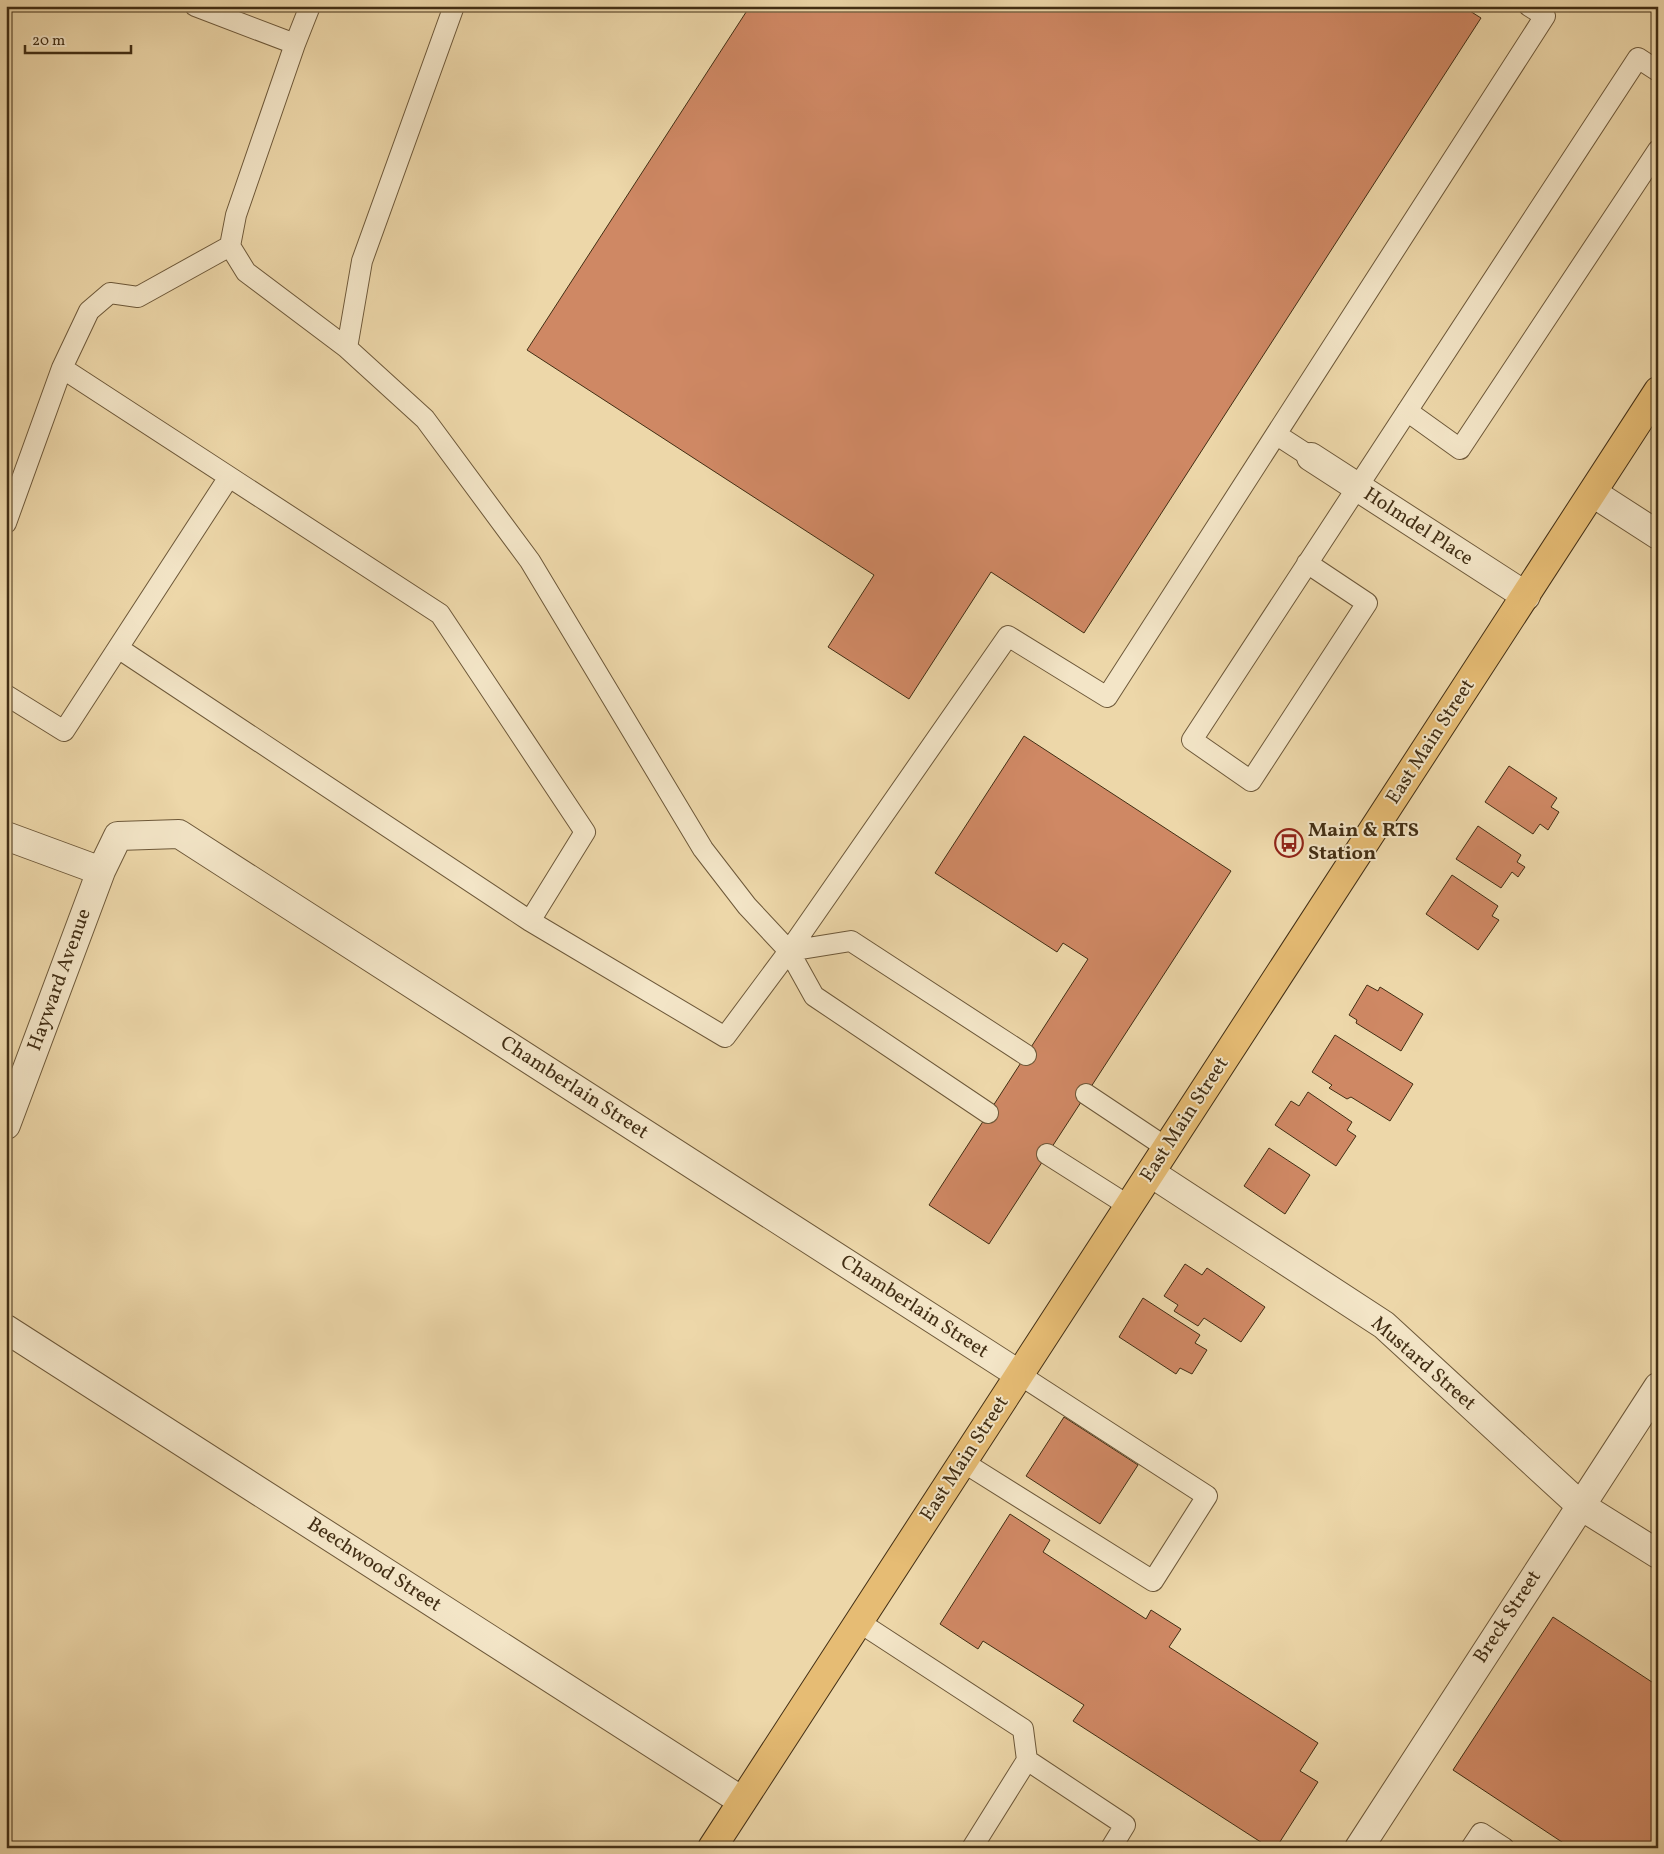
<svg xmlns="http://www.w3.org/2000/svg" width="1664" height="1854" font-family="Vollkorn,serif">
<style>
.building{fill:#cf8864;stroke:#422e14}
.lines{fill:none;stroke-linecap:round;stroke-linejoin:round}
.service-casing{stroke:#6d5839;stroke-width:22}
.minor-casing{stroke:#6d5839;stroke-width:30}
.primary-casing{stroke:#422e14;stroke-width:30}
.service{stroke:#f3e5c7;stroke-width:20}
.minor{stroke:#f3e5c7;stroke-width:28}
.primary{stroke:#e6bc74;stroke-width:28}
.labels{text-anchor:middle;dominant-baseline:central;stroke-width:4;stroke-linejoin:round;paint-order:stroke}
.street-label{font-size:20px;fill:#422e14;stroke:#f3e5c7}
.poi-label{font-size:20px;font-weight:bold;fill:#422e14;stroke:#f3e5c7;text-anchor:start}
</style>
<rect width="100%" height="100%" fill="#edd7a9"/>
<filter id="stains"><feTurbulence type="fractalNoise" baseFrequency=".004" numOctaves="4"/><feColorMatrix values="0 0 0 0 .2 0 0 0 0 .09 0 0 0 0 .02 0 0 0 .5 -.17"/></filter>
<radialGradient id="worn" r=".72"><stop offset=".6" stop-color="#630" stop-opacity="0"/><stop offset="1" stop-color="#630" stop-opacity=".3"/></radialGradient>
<path class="building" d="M750,6h712l19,12 -397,615 -93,-61 -82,127 -81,-52 46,-72 -347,-225z
M1024,736l207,135 -242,373 -60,-39 159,-246 -25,-16 -6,9 -122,-79z
M1509,766l48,32 -6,9 8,5 -11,18 -8,-6 -7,10 -48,-32z
M1478,826l43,29 -4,7 8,5 -7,10 -6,-5 -11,16 -45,-29z
M1452,875l46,31 -6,10 7,4 -21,30 -52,-36z
M1367,985l11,6 2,-4 43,27 -22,37 -45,-28 1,-3 -8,-5z
M1335,1035l78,49 -23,37 -39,-24 -4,2 -18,-11 3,-3 -20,-13z
M1308,1092l44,30 -5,8 9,6 -20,30 -61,-41 16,-24 8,5z
M1269,1148l41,27 -25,39 -41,-28z
M1185,1264l17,11 5,-7 58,39 -24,35 -37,-24 -6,8 -24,-15 4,-6 -14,-9z
M1143,1298l57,37 -5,8 12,7 -15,24 -12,-6 -4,6 -57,-37z
M1064,1417l74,48 -38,59 -74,-48z
M1010,1514l40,26 -7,12 103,67 5,-9 30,19 -12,18 149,96 -18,28 18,11 -42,66h-6l-197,-127 11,-16 -101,-64 -5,8 -38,-25z
M1553,1617l105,69v162h-87l-118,-78z"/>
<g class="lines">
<defs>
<path id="service" d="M195,6l100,38 15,-38
M454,6l-92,255 -15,87 78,71 105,142 173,288 44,57 42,45 25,45 174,117
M295,44l-59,171 -6,31 16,26 101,76
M62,368l27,-57 21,-18 28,4 92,-51
M1407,411l53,38 198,-299
M1277,435l34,22
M6,523l56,-155 378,246 145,218 -55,89
M1307,563l60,40 -116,178 -59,-41 446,-682 20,13
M118,648l412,273 195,116 64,-86 219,-315 99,61 438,-681 -16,-10
M6,695l58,36 165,-254
M789,951l62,-10 175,114
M1086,1094l81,54
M1047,1154l82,52
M963,1462l190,119 54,-85 -187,-121
M859,1622l164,107 4,31 -55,88
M1027,1760l98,65 -14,23
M1471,1848l10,-15 23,15"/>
<path id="minor" d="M1311,457l215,139
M1593,493l65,42
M6,836l95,35
M6,1125l95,-254 17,-35 61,-2 841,541
M1151,1173l233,152 197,181 77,48
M6,1329l736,472
M1359,1848l299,-461"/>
<path id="primary" d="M712,1848l946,-1457"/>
</defs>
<use href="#service" class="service-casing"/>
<use href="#minor" class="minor-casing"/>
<use href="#primary" class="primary-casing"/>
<use href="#service" class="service"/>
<use href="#minor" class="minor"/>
<use href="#primary" class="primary"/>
</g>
<defs>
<symbol id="bus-ring" viewBox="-11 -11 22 22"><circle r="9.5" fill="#f3e5c7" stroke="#8f2418" stroke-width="1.5"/><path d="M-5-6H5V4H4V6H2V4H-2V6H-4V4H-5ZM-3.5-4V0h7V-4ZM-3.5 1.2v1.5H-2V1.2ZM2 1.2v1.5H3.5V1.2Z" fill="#8f2418"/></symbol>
</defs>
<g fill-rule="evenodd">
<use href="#bus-ring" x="1273" y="827" width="32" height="32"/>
</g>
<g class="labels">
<g class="street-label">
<text transform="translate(1418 527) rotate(33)">Holmdel Place</text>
<text transform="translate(1431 742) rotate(-57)">East Main Street</text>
<text transform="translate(60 980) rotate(-70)">Hayward Avenue</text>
<text transform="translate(574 1088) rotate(33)">Chamberlain Street</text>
<text transform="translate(1185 1120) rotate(-57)">East Main Street</text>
<text transform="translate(914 1307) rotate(33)">Chamberlain Street</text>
<text transform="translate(1423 1364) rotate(41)">Mustard Street</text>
<text transform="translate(965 1459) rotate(-57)">East Main Street</text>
<text transform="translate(374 1565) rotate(33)">Beechwood Street</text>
<text transform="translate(1508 1617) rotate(-57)">Breck Street</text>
</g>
<g class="poi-label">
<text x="1308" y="831">Main &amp; RTS<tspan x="1308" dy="23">Station</tspan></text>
</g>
</g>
<rect width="1664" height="1854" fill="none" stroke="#edd7a9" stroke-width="25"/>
<rect x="8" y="8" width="1649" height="1839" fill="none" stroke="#422e14" stroke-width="2.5"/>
<rect x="12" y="12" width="1639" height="1829" fill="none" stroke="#422e14"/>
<path d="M25 45v8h106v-8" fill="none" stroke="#422e14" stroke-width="2.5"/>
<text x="32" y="45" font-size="15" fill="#422e14" stroke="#f3e5c7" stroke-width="4" paint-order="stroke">20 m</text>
<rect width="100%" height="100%" filter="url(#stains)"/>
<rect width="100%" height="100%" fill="url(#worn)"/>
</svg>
